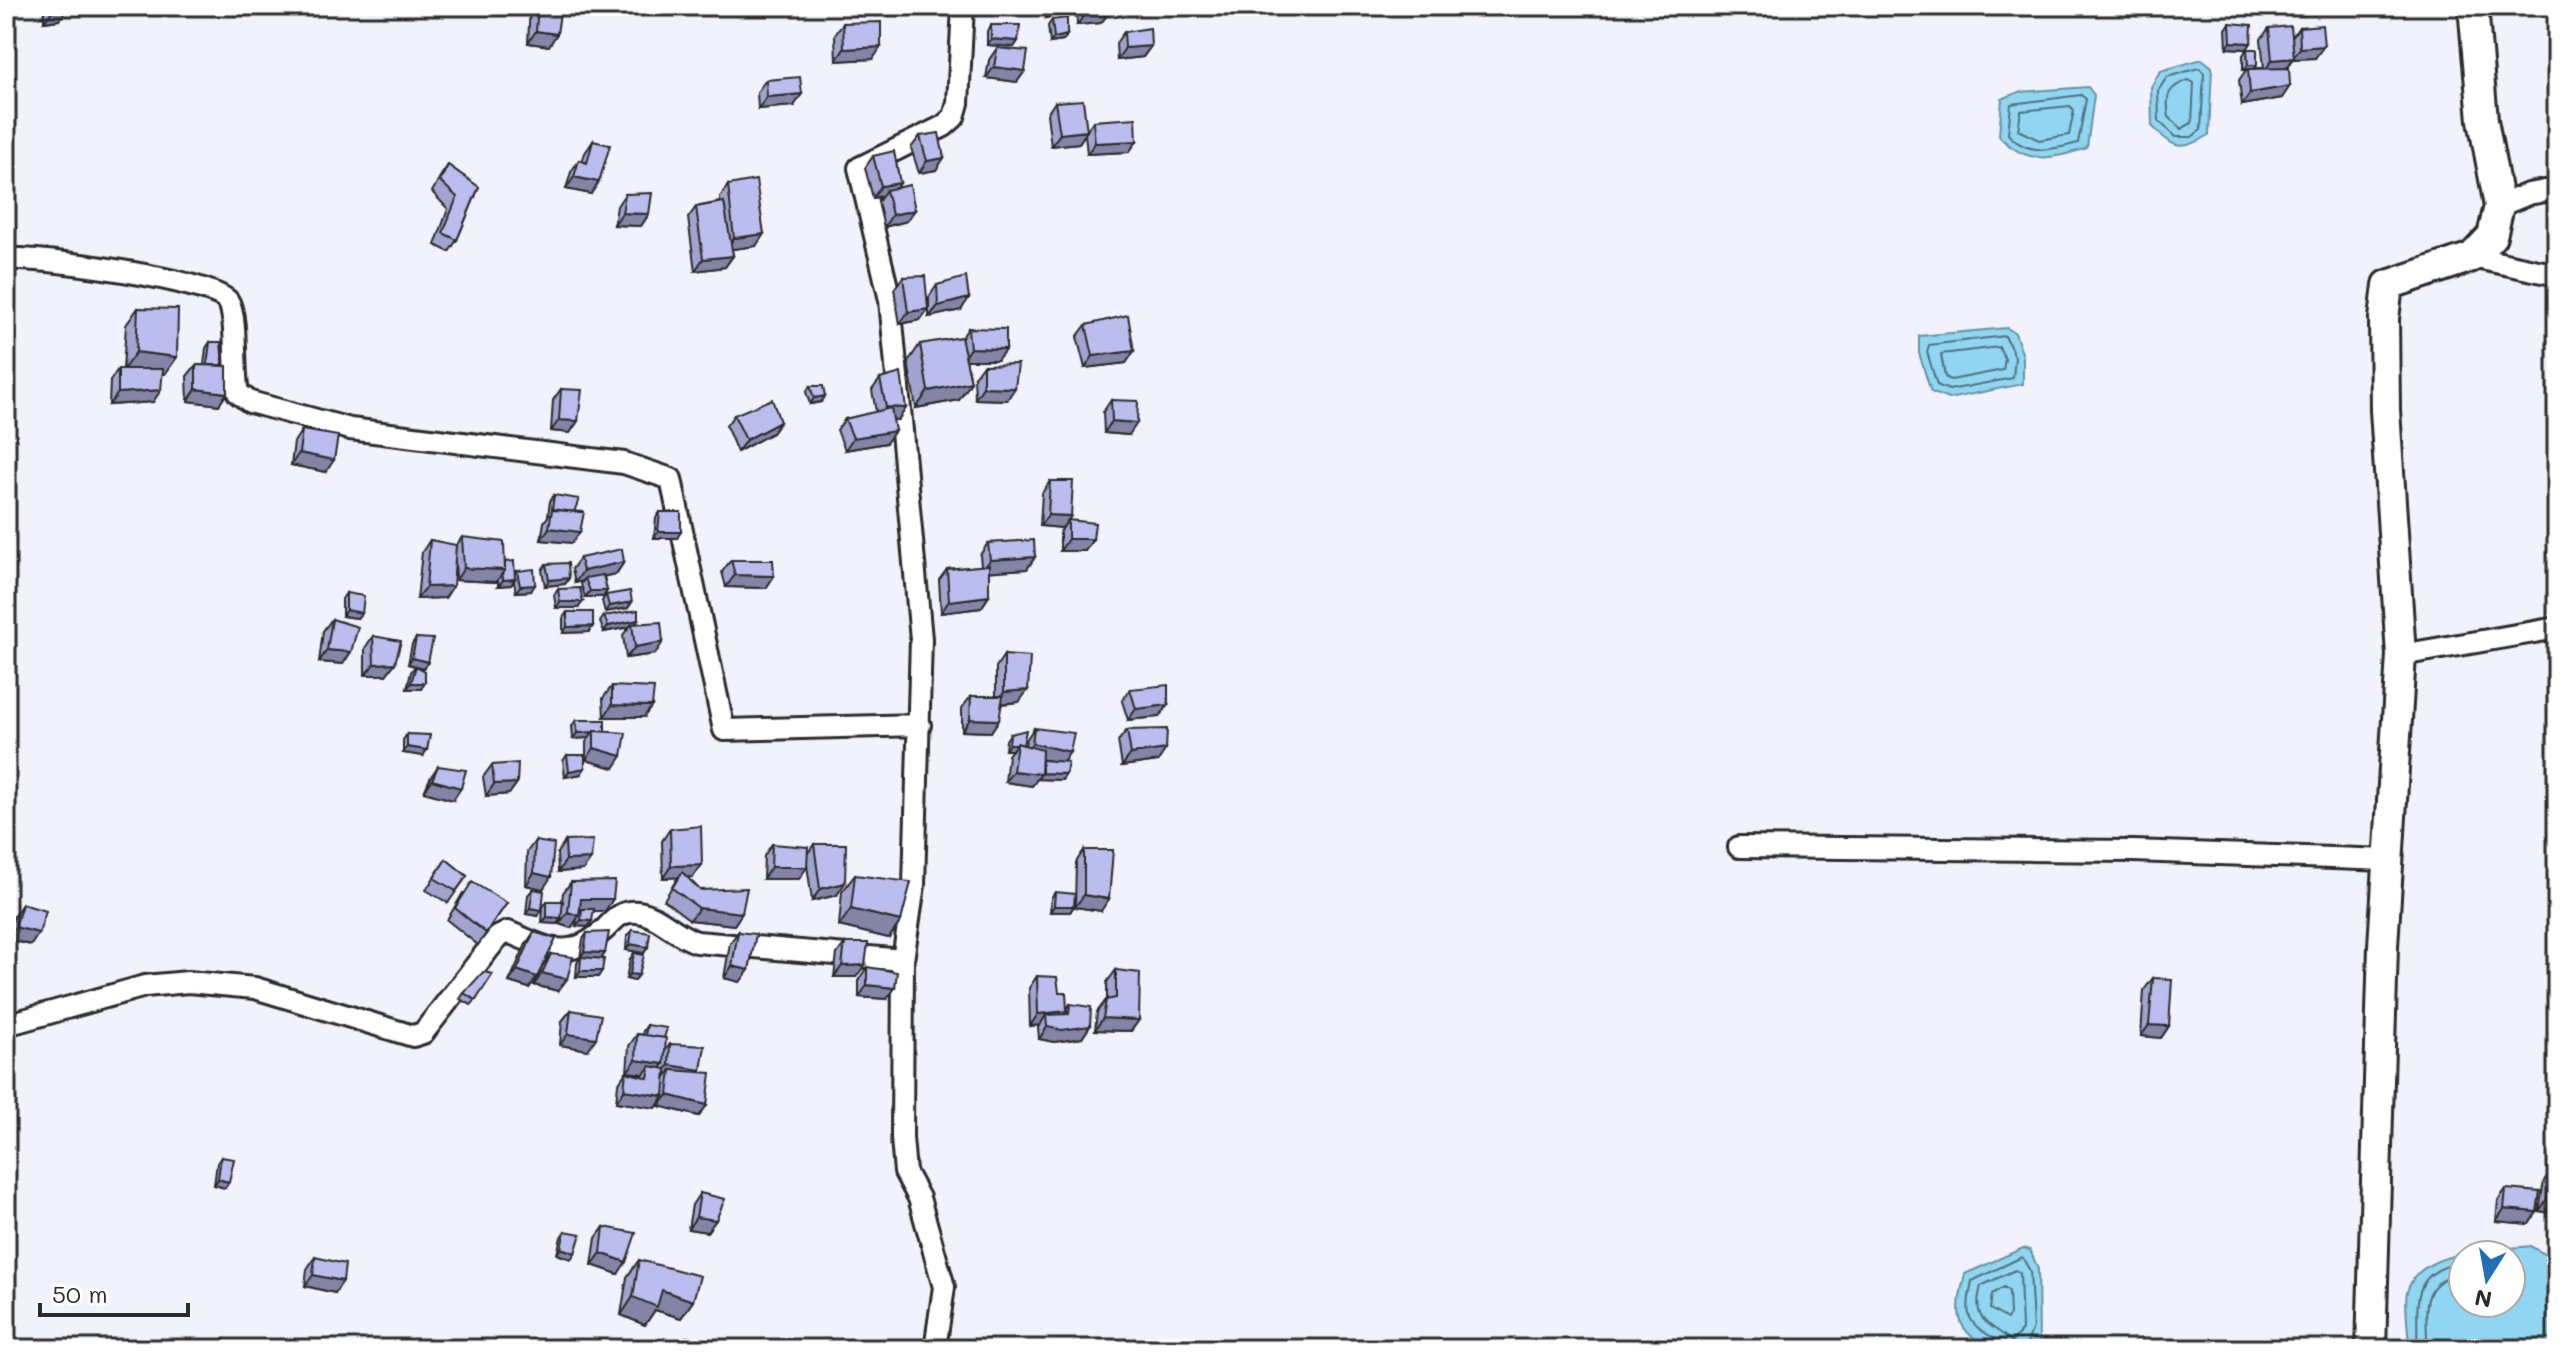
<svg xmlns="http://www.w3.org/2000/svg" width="2563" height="1355" font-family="Mali,sans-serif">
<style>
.water{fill:#90d6f2;stroke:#6892a2;stroke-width:2;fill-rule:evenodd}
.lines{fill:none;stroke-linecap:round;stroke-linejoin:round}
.shore{stroke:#536f7b;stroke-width:2}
.street-casing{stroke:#2b2b2b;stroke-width:26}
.secondary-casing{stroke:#2b2b2b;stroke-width:34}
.street{stroke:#fff;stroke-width:20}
.secondary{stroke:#fff;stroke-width:28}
.wall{fill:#a2a3ce;stroke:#2b2b2b;stroke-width:2}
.shaded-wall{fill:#8484a7;stroke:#2b2b2b;stroke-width:2}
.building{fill:#bcbdef;stroke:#2b2b2b;stroke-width:2}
</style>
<rect width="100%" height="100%" fill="#f2f2fc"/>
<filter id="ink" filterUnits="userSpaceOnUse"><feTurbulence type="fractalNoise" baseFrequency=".0125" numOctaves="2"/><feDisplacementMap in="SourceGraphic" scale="16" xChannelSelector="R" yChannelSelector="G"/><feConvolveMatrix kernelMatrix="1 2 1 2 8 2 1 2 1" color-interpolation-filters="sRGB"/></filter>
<g filter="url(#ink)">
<path class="water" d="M2202,59l10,8 -3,68c-28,18 -35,13 -57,-9l-1,-39 9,-16z
M2088,87l6,8 -7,53c-35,11 -60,18 -88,-12l3,-37 17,-7z
M2007,328l8,5 8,23v28l-75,15 -17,-7 -12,-39v-17z
M2530,1246l26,14 -5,89h-142c0,-14 -5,-45 -2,-57 12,-44 87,-41 123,-46zM2511,1255v48h-48v-48z
M2023,1248l7,2 8,19 1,73c-22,13 -73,6 -79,-24 -3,-14 2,-31 5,-44z"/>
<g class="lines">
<path class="shore" d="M2199,68l5,5 -3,57 -9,7h-16l-17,-16 -1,-30 9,-14z
M2189,80l5,3 -2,40 -11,6 -12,-12c-4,-22 -1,-30 20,-37z
M2081,95l5,4 -8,44c-25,7 -51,13 -70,-9l3,-30z
M2070,106l4,4 -5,25 -30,5 -21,-10 3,-19z
M2005,336l10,21 -2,21 -64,12 -12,-5 -10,-33 2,-7z
M1999,347l6,12 -2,11 -52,10 -6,-3 -4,-23z
M2015,1270l5,3 2,57 -10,12c-23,-21 -41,-18 -31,-56z
M2004,1287l5,4 1,24 -3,4 -17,-10 2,-15z
M2000,1349l-3,-9c-32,-18 -32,-23 -25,-59l50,-24 8,14 3,56 -8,22
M2417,1349c2,-45 -10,-77 46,-87
M2427,1349c1,-39 -11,-66 36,-77"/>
<defs>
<path id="street" d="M2499,206l29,-12 29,-5
M2472,257l85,18
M6,259c31,-3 206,21 222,42 10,15 5,71 10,92l12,9 100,27 274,34 47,16 53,251 196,-5
M2401,655l156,-27
M1739,847l394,4 255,9
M6,1025l139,-39 43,-4 67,6 158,48 10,-3 75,-96 10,-5c41,17 61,30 97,-3 8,-8 14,-16 25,-17 25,-3 44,24 67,30l206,18
M935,1349l9,-62 -25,-89 -14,-26 -3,-34 1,-178 11,-75 7,-246 -31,-339 -31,-132 85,-42 10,-9 4,-14 5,-97"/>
<path id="secondary" d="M2371,1349l12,-403 18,-291 -16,-245 -1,-91 4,-34 84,-28 20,-21 7,-30 -16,-86 -10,-114"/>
</defs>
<use href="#street" class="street-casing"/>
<use href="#secondary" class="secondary-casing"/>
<use href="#street" class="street"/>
<use href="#secondary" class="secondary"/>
</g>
<path class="wall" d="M44,6h24v2l-9,12 -15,2z
M530,6h31l-12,40 -21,-3z
M1044,6h22l-7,9 -13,3z
M1076,6h33l1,5 -9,12 -24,2z
M2298,6h41l-4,5 -36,4z
M1052,20l15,15 -4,6 -13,2 -2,-17z
M843,23l30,36 -37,2 -1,-26z
M2230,23l21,20 -4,6 -20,-1 -1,-19z
M991,25l27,16 -4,6 -27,-2v-14z
M2299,27l16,31 -22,1 -5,9 -6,30 -40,7 -3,-25 7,-10h-3v-15l4,-6 10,16 -3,3h10l-3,-29 8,-11 23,9z
M1124,32l27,14 -8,11 -26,3 -1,-17z
M997,48l28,23 -8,11 -31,-4 3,-18z
M766,80l28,26 -36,3 -1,-17z
M1055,102l32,28 6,-9 44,20 -8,11 -42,2 -2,-20 -6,9 -28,3 -4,-32z
M920,136l16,34 -17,3 -8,-25z
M593,141l-2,53 -25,-5 5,-17 8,-12 3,1 3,-8z
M873,156l27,27 -3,5 10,33 -23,6 -6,-25 4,-6 -9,2 -8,-30z
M448,165l31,22 -22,53 -8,12 -14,-7 13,-36 -16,-17 8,-15z
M728,185l28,61 -24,3 1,7 -8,11 -30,4 -7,-53 8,-11 24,-5v-5z
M625,194l24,20 -8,12 -27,-1 3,-19z
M903,277l25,32 -8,11 -20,4 -6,-35z
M937,285l24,25 -32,7v-20z
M138,308l39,49 -12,17h-3l-9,28 -44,3 1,-24 8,-12h5l3,-44z
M1086,325l48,26 -8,12 -41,5 -8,-31z
M968,328l29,32h-31l5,22 -12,18 -43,8 -8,-46 12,-18 41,-5z
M210,342l13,23 4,28 -8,12 -31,-4 -1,-25 9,-11h8l2,-17z
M983,365l24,35 -32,-1 -1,-22z
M880,379l26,29 -8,12h-5l-7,23 -41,7 -8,-20 8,-11 31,-7 -4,-22z
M810,386l11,16 -11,2 -4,-12z
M561,389l17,32 -8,12 -19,-2 2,-31z
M1111,400l18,35 -25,-2 -1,-21z
M734,415l46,7 -8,11 -35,19 -11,-26z
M302,430l24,42 -35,-7 3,-23z
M1050,481l21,35 -9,12 -22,-2 2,-33z
M554,495l20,17 -2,31 -31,-3 3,-18 5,-7h-1l2,-14z
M660,512l17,26h-23l2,-20z
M1068,520l25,19 -8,12h-25v-19z
M462,537l43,25 10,11 2,-2 14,20 -15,1 -2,-10 -3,3 -13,1v-7l-2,3 -40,-2 -1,-20 -2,26 -8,12 -28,1 5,-47 8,-12 26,6z
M988,543l47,14 -8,12 -38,2v25l-8,12 -40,5 -2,-33 8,-11 34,-3 -1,-11z
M580,558l44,4 -8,12 -12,2 3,15 -4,6h-18l-4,-13 2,-3 -8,2 -3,-14z
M731,560l43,16 -8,12 -40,-1 -4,-15z
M546,564l23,14 -4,6 -20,2 -3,-16z
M558,589l20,19h-22l-2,-13z
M346,593l11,25 -15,-2v-17z
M606,595l26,7 -4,6 -23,4 -3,-11z
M567,612l26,14 -4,6 -26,1v-15z
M604,616l34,4 -2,3 19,31 -29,4 -3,-23 6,-8 -25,5 -4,-10z
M332,619l11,45 -24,-2 4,-31z
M373,636l22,27 -9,12h-21v-27z
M416,638l12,24 -4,6 -7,-2 4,23h-14l4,-17 4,-6 -7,-2 4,-20z
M1004,655l15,47 -17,2 -11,28 -29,-1v-23l9,-12h25v-29z
M612,686l32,31h-40l-1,-19z
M1130,689l29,28 -31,3 -6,-19z
M576,720l29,11 9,37 -28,-8v-18l3,-4 -16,1 -1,-13z
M1034,728l29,34 3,12 -4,6 -25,-1 -5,7 -27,-4 3,-27 4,-5h-7l1,-10 4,-6 15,12 1,-6z
M1127,730l31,31 -36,5 -4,-25z
M407,734l16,22 -20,-3v-13z
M567,755l14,19 -16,3 -2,-16z
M492,765l25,18 -8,11 -23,2 -3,-19z
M438,766l15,34 -29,-8 6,-14z
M670,829l23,48h-7l14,13 42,23 -8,12 -44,-5 -26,-20 14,-23 -15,1 -1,-37z
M535,841l8,48 -17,-4 1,-33z
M565,841l18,29 -25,2 -1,-19z
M772,844l36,9 6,-9 23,51 -25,6 -5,-36 -8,14h-36l1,-23z
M1084,850l17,61 -26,-4 1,-45z
M446,859l21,17 -19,27 -22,-13z
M855,875l46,46 -12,17 -50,-12 3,-34z
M571,882l34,29h-11l-6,16 -12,-1 1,-7 -6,9 -12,-4 1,-4 -3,4 -15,-1 1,-16 4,-6h15l1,-8z
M533,889l5,27 -12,-2 2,-19z
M1055,892l19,14 -4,6h-20l1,-14z
M463,893l44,10 -29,42 -31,-25z
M22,904l9,41 -24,-6 7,-23z
M632,930l16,17 -4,6 -18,-3 1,-14z
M534,932l9,33 8,-11 7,37 -24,-6 8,-18 -13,21 -20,-6 17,-38z
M738,932l2,50 -16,-4 6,-35z
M587,933l18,20 -4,6 -3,18h-22l1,-14 3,-5 3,-19z
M845,943l11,34h-22l3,-23z
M634,953l5,22 -5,6 -8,-2 4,-20z
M867,967l20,32 -28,-2v-18z
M1116,970l23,50 -8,11 -36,-1 2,-18 9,-12h1v-18z
M1037,976l22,16 8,16 3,-4 20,22 -8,12 -28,4 -15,-3 -1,-12 2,-2 -10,1 -1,-38z
M2153,978l16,48 -8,12 -20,-2 3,-46z
M464,993l12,7 -5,5 -11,-6z
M571,1010l17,40 -28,-5 2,-24z
M647,1025l17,13 1,13 5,-7 29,28 8,33 -8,11 -40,-10 1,-4 -4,6 -40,-6 2,-18 8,-12 16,4 2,-2 -17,-2 2,-26 8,-12 5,1 1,-4z
M221,1157l4,31 -11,-3 3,-22z
M2552,1169l5,45 -18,-3 5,-30z
M2506,1189l31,23 -8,12 -33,-3 2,-21z
M700,1193l16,27 -9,12 -19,-3 4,-24z
M604,1227l14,47 -26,-9 4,-27z
M565,1231l6,28 -14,-5 4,-17z
M315,1257l20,36 -30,-7 2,-17z
M639,1260l54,41 -12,17 -26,-8 -10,15 -24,-10 6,-38z
M686,1337l30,12h-38z"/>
<path class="shaded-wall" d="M1054,6h12l-7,9 -13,3z
M2305,6h34l-4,5 -36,4z
M68,8l-9,12 -15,2 9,-12z
M1110,11l-9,12 -24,2 8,-11z
M536,31l21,3 -8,12 -21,-3z
M1067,35l-4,6 -13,2 4,-5z
M991,39l27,2 -4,6 -27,-2z
M2231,42l20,1 -4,6 -20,-1z
M1151,46l-8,11 -26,3 8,-12z
M2324,46l-9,12 -22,1 -7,10 -22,3 8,-12 21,-2 7,-10z
M881,47l-8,12 -37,2 8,-12z
M2248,65h9l-4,6 -5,-2 -2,1h-3z
M994,67l31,4 -8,11 -31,-4z
M2290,86l-8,12 -40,7 8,-12z
M802,94l-8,12 -36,3 9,-12z
M1087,131l-8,12 -28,3 9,-12z
M1137,141l-8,11 -42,2 8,-11z
M944,158l-8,12 -17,3 8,-12z
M574,177l25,5 -8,12 -25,-5z
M900,183l-8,12 -6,-5 -4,6 -9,2 8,-12z
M915,210l-8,11 -23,6 8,-12z
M622,213l27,1 -8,12 -27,-1z
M764,234l-8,12 -30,4 8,-12z
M6,242l9,1 -4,6h-5z
M733,256l-8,11 -30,4 8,-12z
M969,298l-8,12 -32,7 9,-11z
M928,309l-8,11 -20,4 8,-12z
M970,348l36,1 -9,11h-35z
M1134,351l-8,12 -41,5 8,-12z
M136,352l41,5 -12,17 -42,-4z
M971,382l-12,18 -43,8 12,-17z
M983,387l32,1 -8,12 -32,-1z
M196,389l31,4 -8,12 -31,-4z
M161,390l-8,12 -44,3 9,-12z
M825,396l-4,6 -11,2 4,-6z
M886,407l20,1 -8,12 -20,-1z
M559,420l19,1 -8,12 -19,-2z
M1112,421l25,2 -8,12 -25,-2z
M780,422l-8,11 -35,19 9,-12z
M895,431l-9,12 -41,7 8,-12z
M299,453l35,7 -8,12 -35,-7z
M1048,515l23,1 -9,12 -22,-2z
M549,528l31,4 -8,11 -31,-3z
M658,532h23l-4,6h-23z
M1068,539h25l-8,12h-25z
M1035,557l-8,12 -45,3 8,-12z
M624,562l-8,12 -30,6 -1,-2 -2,3 -8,2 8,-12z
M464,568l41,2 -9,12 -40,-2z
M735,575l39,1 -8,12 -40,-1z
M569,578l-4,6 -20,2 4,-6z
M515,579l-4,6 -13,1 5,-6z
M535,585l-4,6 -15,1 4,-6z
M453,586l-8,12 -28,1 9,-12z
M590,591h17l-4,6h-18z
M989,596l-8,12 -40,5 8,-12z
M560,602h23l-5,6h-22z
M632,602l-4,6 -23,4 4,-6z
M346,610l16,3 -5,5 -15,-2z
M638,620l-4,6 -2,-2 -3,3 -25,5 4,-6z
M593,626l-4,6 -26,1 4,-6z
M663,642l-8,12 -29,4 9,-11z
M327,650l24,2 -8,12 -24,-2z
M412,658l16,4 -4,6 -16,-4z
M395,663l-9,12h-21l9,-11z
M411,683h14l-4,6h-14z
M1028,690l-9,12 -23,2 8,-12z
M612,705l40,1 -8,11h-40z
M1168,705l-9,12 -31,3 8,-11z
M970,719l29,1 -8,12 -29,-1z
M593,732l-4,6 -16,1 4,-6z
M1032,743l38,9 -8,12 -38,-9z
M1009,744h7l-4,6h-7z
M407,747l20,3 -4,6 -20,-3z
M594,748l28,8 -8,12 -28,-8z
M1166,749l-8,12 -36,5 9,-12z
M585,768l-4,6 -16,3 4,-6z
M1013,771l28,3 -9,12 -27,-4z
M1042,773l24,1 -4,6 -25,-1z
M432,780l29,8 -8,12 -29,-8z
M517,783l-8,11 -23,2 8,-12z
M591,859l-8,11 -25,2 8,-12z
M702,865l-9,12 -30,1 8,-12z
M771,867h36l-8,12h-36z
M534,873l17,4 -8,12 -17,-4z
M845,883l-8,12 -25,6 8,-12z
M1084,895l25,4 -8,12 -26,-4z
M581,899h32l-8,12h-33z
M1054,906h20l-4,6h-20z
M530,908l12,2 -4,6 -12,-2z
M699,908l43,5 -8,12 -44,-5z
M851,909l50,12 -12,17 -50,-12z
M568,912l11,4 -8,12 -12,-4z
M547,917l14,1 -4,6 -15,-1z
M581,920l11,1 -4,6 -12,-1z
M15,927l24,6 -8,12 -24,-6z
M630,944l18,3 -4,6 -18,-3z
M584,952l21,1 -4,6 -21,-1z
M865,965l-9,12h-22l8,-11z
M732,966l17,4 -9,12 -16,-4z
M517,970l20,7 -8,11 -20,-6z
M580,971h22l-4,6h-22z
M542,973l25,6 -9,12 -24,-6z
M630,974l9,1 -5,6 -8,-2z
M867,985l28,3 -8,11 -28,-2z
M1067,1011l-9,12 -12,-8 -6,10 -10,1 8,-12z
M1103,1018l36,2 -8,11 -36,-1z
M2149,1025l20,1 -8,12 -20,-2z
M1090,1026l-8,12 -28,4 -15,-3 8,-12z
M568,1034l28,4 -8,12 -28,-5z
M636,1060l28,4 -8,11 -6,-9 -6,8 -17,-2z
M669,1065l32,5 -9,11 -21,-11 -6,8 -4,-1z
M624,1090l40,6 -8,12 -40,-6z
M668,1095l39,10 -8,11 -40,-10z
M218,1179l11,3 -4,6 -11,-3z
M2547,1199l10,2v13l-18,-3z
M2504,1209l33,3 -8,12 -33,-3z
M696,1217l20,3 -9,12 -19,-3z
M561,1248l14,5 -4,6 -14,-5z
M601,1253l25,9 -8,12 -26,-9z
M313,1275l30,6 -8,12 -30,-7z
M662,1290l31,11 -12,17 -26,-8 -10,15 -24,-10 12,-18z"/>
<path class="building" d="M52,6h16v2l-15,2z
M538,6h23l-4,28 -21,-3z
M1085,6h24l1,5 -25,3z
M1067,18v17l-13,3 -2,-18z
M881,22v25l-37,2 -1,-26z
M2230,23l22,2 -1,18 -20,-1z
M991,25h29l-2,16 -27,-2z
M2322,25l2,21 -24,2 -1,-21z
M2291,26l3,32 -22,2 -3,-32z
M1150,28l1,18 -26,2 -1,-16z
M997,48l31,3 -3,20 -31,-4z
M2247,49h10v16h-9z
M2289,68l1,18 -40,7 -2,-24z
M800,77l2,17 -35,3 -1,-17z
M1083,100l4,31 -27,3 -5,-32z
M1136,118l1,23 -42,2 -2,-22z
M939,133l5,25 -17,3 -7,-25z
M593,141l17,4 -11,37 -25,-5 5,-17 8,3z
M894,151l6,32 -19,3 -8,-30z
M448,165l31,22 -22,53 -14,-7 14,-36 -17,-16z
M756,180l8,54 -30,4 -6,-53z
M910,185l5,25 -23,5 -6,-25z
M652,193l-3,21 -27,-1 3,-19z
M724,202l9,54 -30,3 -7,-52z
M6,228h10l-1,15 -9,-1z
M925,276l3,33 -20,3 -5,-35z
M966,277l3,21 -31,8 -1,-21z
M138,308l40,1 -1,48 -41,-5z
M1128,315l6,36 -41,5 -7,-31z
M968,328l38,1v20l-36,-1z
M961,337l10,45 -43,9 -8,-47z
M210,342h11l2,23h-16z
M6,363h3l1,21h-4z
M1018,364l-3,24 -32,-1v-22z
M196,365l31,1v27l-31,-4z
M118,369h45l-2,21 -43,3z
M901,373l5,35 -20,-1 -6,-28z
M810,386h13l2,10 -11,2z
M561,389l21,1 -4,31 -19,-1z
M772,399l8,23 -34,18 -12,-25z
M1111,400l27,1 -1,22 -25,-2z
M891,408l4,23 -42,7 -8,-19z
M302,430l36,6 -4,24 -35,-7z
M1050,481h23l-2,35 -23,-1z
M554,495l25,4 -5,13 -22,-3z
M552,510l32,2 -4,20 -31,-4z
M660,512h21v20h-23z
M1068,520l27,3 -2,16h-25z
M462,537l42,5 1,28 -41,-2z
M430,540l26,5 -3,41 -27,1z
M1034,540l1,17 -45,3 -2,-17z
M622,549l2,13 -41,9 -3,-13z
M731,560h42l1,16 -39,-1z
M514,561l1,18 -12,1 -1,-6 3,-4v-8z
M568,563l1,15 -20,2 -3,-16z
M989,565v31l-40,5 -2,-32z
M534,569l1,16 -15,1 -3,-15z
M603,575l4,16h-17l-5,-13z
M580,588l3,14h-23l-2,-13z
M630,591l2,11 -23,4 -3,-11z
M346,593l18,3 -2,17 -16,-3z
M638,610v10l-30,6 -4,-10z
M567,612h26v14l-26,1z
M332,619l26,8 -7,25 -24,-2z
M661,622l2,20 -28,5 -3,-23z
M373,636l28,5 -6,22 -21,1z
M416,638l17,1 -5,23 -16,-4z
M1004,655l26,2 -2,33 -24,2z
M416,666l9,5v12h-14z
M1168,685v20l-32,4 -6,-20z
M612,686l42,2 -2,18 -40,-1z
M971,696h32l-4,24 -29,-1z
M576,720h29v11h-11v1l-17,1z
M1034,728l40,5 -4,19 -38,-9z
M1167,729l-1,20 -35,5 -4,-24z
M1026,730l-3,15 -6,-2 -1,1h-7l1,-10z
M594,731l32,2 -4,23 -28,-8z
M407,734l23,1 -3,15 -20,-3z
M1017,743l25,7 -1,24 -28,-3z
M567,755h18v13l-16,3z
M1042,760l26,2 -2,12 -24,-1z
M518,763l-1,20 -23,1 -2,-19z
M438,766l28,4 -5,18 -29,-8z
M701,826l1,39 -31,1 -1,-37z
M593,840l-2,19 -25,1 -1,-19z
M535,841l19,3 -3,33 -17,-4z
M772,844l36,3 -1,20h-36z
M814,844h32l-1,39 -25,6z
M1084,850h29l-4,49 -25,-4z
M446,859l21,17 -11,15 -22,-13z
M682,872l18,18 47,-2 -5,25 -43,-5 -27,-20z
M855,875l56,7 -10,39 -50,-12z
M615,881l-2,18h-32l-2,17 -11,-4 3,-30z
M472,882l35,21 -21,30 -31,-25z
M533,889l11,2 -2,19 -12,-2z
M1055,892l20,2 -1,12h-20z
M547,901h16l-2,17 -14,-1z
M22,904l24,7 -7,22 -24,-6z
M582,909h12l-2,12 -11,-1z
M632,930l18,3 -2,14 -18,-3z
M534,932l22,7 -19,38 -20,-7z
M609,932l-4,21 -21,-1 3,-19z
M738,932l18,2 -7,36 -17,-4z
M845,943h23l-3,22 -23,1z
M634,953l10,2 -5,20 -9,-1z
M551,954l22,3 -6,22 -25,-6z
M581,957l23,2 -2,12h-22z
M867,967l30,5 -2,16 -28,-3z
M1116,970l24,3 -1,47 -36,-2 3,-18 10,-2z
M483,972l10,2 -17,26 -12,-7z
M1037,976l20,1 2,15h7l1,19 -29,3z
M2153,978l19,1 -3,47 -20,-1z
M1070,1004l21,3 -1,19 -28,4 -15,-3 -1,-12 23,-1z
M571,1010l30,5 -5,23 -28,-4z
M647,1025l20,3 -3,10 -19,-3z
M637,1034l29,4 -2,26 -28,-4z
M670,1044l35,2 -4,24 -32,-5z
M650,1066l16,3 -2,27 -40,-6 2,-18 22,6z
M671,1070l40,3 -4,32 -39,-10z
M221,1157l13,2 -5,23 -11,-3z
M2552,1169l5,1v31l-10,-2z
M2506,1189l34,3 -3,20 -33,-3z
M700,1193l25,6 -9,21 -20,-3z
M604,1227l32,6 -10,29 -25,-9z
M565,1231l16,3 -6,19 -14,-5z
M315,1257l30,7 -2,17 -30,-6z
M639,1260l61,16 -7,25 -31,-11 -5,17 -24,-10z
M686,1337l32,7 -2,5h-32z"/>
</g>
<rect width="2563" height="1355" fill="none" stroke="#fff" stroke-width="32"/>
<rect x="16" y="16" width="2531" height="1323" fill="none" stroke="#2b2b2b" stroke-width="3" filter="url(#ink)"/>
<g transform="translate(2487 1279) rotate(191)"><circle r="38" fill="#ffffff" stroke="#aaaaaa" stroke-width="2"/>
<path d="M0-6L14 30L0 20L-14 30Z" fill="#1f6fb2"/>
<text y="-12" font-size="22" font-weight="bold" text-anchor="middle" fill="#2b2b2b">N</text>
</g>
<path d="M40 1303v12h148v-12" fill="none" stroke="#2b2b2b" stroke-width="4"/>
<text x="52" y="1303" font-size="24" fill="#2b2b2b" stroke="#ffffff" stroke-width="6" paint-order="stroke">50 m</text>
</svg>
